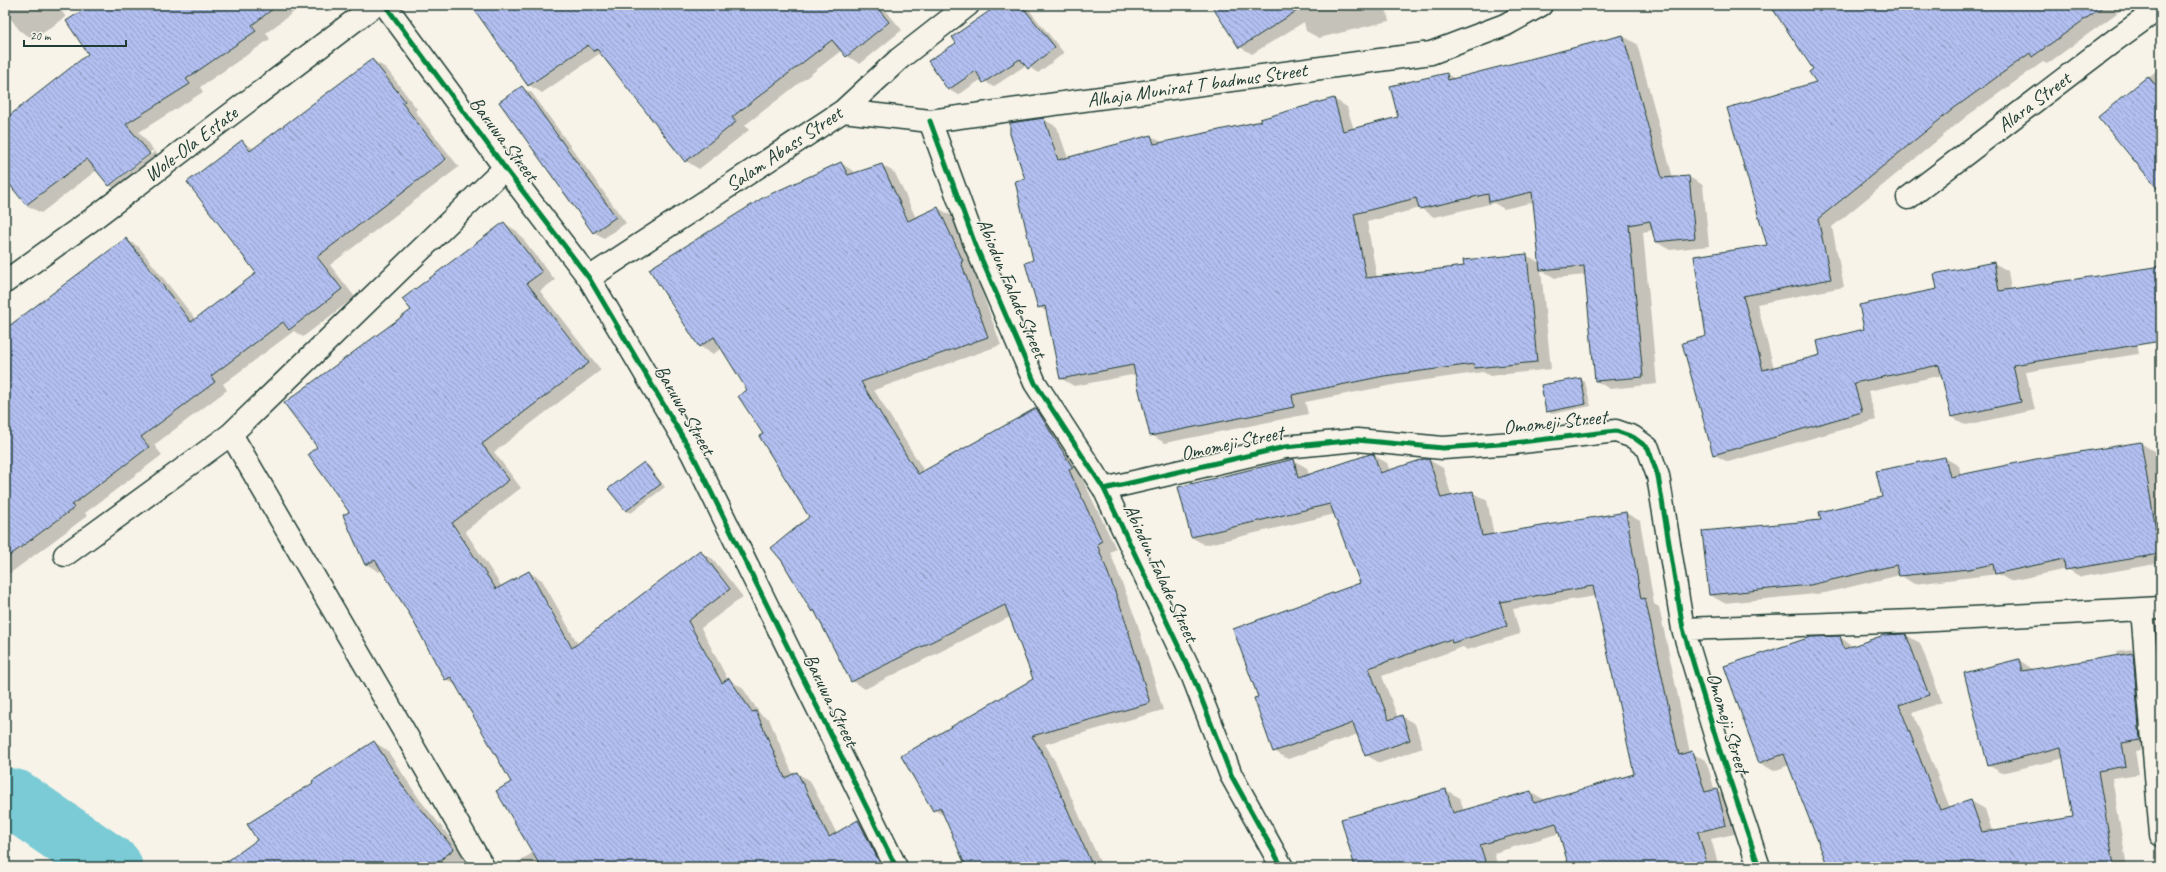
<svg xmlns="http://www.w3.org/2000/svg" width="2166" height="872" font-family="Caveat,sans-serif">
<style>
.shadow{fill:#0003;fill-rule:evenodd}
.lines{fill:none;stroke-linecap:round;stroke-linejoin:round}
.river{stroke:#7acbd5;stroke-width:61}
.building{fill:url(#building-back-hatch);stroke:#1f3d34}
.minor-casing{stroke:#1f3d34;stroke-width:25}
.minor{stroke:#f7f3e8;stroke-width:22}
.cycleway-casing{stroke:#f7f3e8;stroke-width:8}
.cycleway{stroke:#00873e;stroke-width:5}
.labels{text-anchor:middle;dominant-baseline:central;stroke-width:3;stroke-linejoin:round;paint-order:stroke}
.street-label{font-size:20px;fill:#1f3d34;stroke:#f7f3e8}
</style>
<defs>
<pattern id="building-back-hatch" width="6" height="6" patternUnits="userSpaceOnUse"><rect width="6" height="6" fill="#b3bff0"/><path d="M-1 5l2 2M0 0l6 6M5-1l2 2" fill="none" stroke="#919cc3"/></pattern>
</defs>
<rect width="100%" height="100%" fill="#f7f3e8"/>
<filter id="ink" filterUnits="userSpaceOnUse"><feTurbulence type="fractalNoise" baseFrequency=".025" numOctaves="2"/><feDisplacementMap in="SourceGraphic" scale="8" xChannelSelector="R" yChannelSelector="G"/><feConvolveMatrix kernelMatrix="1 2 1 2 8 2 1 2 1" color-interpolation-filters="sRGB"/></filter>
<g filter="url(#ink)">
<path class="shadow" d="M5,5h52l9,12 -32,22 -14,-8 -15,-20z
M92,5h211l-37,28 4,6 -70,48 3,5 -64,40 24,30 -39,32 -15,-9 -12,-15 -56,43 -15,-8 -21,-28v-59l2,1 82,-65zM153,150l1,2 -41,32v-2z
M472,5h409l21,25 -42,34 -13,-8 -5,-6 -97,75 4,5 -50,39 -13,-8 -82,-104 -5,-3 -57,39 -13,-8z
M998,5h27l39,48 -26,20 -12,-8 -33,22 -11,-8 -24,16 -9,-5 -19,-28 27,-19z
M1212,5h173l4,16 -70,17 -13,-7 -2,-9 -52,32 -12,-7z
M1771,5h357l-81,59 -4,-2 -76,54 -135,111 12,60 -87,17 17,64 47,-13 117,-65 56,-27 14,8 3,19 115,-7 12,71 -112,18 9,38 -69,15 -14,-8 -9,-42 -75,16 8,29 -148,42 -15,-8 -6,-117 61,-91 50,-163 -3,-14z
M1623,36l14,8 36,134 16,-1 14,8 6,61 -39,4 -14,-8 -3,-12 -10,2 14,152 -47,5 -14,-8 -10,-106 -31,3 -14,-8 10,99 -61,7 -7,-4 -85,12 -93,18 3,12 -143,29 -14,-8 -14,-61 -63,12 -14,-8 -13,-66 -8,-5 -12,-128 16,-60 14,8 11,31 83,-22 12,7 99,-21 72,-23 13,8 7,23 45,-12 48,-44 8,5zM1534,202l6,61 -14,-8 -61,12 -88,11 -10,-56 53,-14 14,9 60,-14 10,6z
M372,60l14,8 31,41 -2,2 44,56 -129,98 25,32 -52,40 -9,-6 -71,53 4,6 -73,55 8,10 -77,58 2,3 -82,61v-247l121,-91 13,8 57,73 62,-47 -16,-131 13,7z
M2161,67v125l-62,-75z
M522,88l10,5 94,130 -22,15 -10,-6 -94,-129z
M841,163l15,10 26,-8 13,8 21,45 22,-10 14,8 24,53 -2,1 27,75 -127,45 50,81 112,-62 14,8 36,59 -4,2 34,71 -6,3 27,70 26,88 -118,34 11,19 44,99 5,5h-138l-22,-51 -11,-6 100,-130 -24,-63 -145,72 -13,-8 -36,-68 -4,-2 -2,-94 -45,-83 -16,-44 -27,-42 -9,6 -14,-8z
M504,223l13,8 38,49 -15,11 61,79 -107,82 27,36 -56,43 37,56 27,-15 13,8 36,64 122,-92 13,7 30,38 -42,31 27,52 14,7 19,28 8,4 24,56 4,-2 13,8 27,53 21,-12 13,7 20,38h-381l24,-15 -21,-70 -56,-96 -11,-7 -35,-64 -29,-45 -3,2 -13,-8 -15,-52 -32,-65 93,-137z
M2161,226v7l-3,-5z
M2161,263v19l-3,-15v-3z
M1580,379l5,3 6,24 -39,8 -5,-3z
M2141,443l14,9 6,34v77l-80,14 -14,-8 -57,12 -12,-7 -84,10 -14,-9 -75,18 -101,10 -14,-8 112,-74 61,-24 62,-39 14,8 2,10z
M1373,455l14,8 3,8 39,-11 14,8 9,29 21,-4 14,7 7,35 132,-22 14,8 14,83 5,3 31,146 16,7 9,31 16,7 8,35 -28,6 8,28h-149l-10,-34 -66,20 4,14h-142l-14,-47 104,-30 14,8 4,13 67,-19 14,8 90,-25 -39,-179 -83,13 7,25 -53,16 -4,-3 -81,29 16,42 3,-2 14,8 8,24 -43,15 -14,-8 -8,-21 -70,25 -14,-8 -14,-54 101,-114 -26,-69 -130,31 -14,-8 102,-77 14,8 2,8z
M644,463l5,3 16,21 -34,26 -5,-2z
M2161,621v54l-2,-30z
M1906,635l14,8 22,59 -29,11 37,95 21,-7 14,8 7,22 82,-13 -10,-60 -62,15 -14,-8 31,-105 15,10 84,-14 -1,-5 15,-2 14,8 8,91 -19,3 4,23 -27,4 15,89h-298l-40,-102 -15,6 -14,-8 80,-126 14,10z
M374,742l13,8 33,50 54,67h-233l17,-27 56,-57z
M1245,864l5,3h-11z"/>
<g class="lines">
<path class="river" d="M5,798l10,2 97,67"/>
</g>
<path class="building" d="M91,5h187l-26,20 4,6 -70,48 4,5 -64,40 24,30 -41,32 -22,-27 -61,46 -21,-26v-60l83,-65 -22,-33z
M471,5h404l14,17 -43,35 -14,-17 -100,77 4,5 -51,40 -88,-113 -3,3 -6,-7 -60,41z
M998,5h23l34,42 -27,22 -8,-10 -37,24 -7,-12 -28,19 -20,-29 28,-18 -4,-6z
M1211,5h95l-67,43z
M1770,5h335l-73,52 -2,-4 -77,56 -135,110 13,60 -88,17 20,74 57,-15 -3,-14 47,-12 -5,-24 78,-16 -3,-15 60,-12 5,29 162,-25v75l-148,24 8,37 -70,15 -12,-52 -85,18 8,29 -149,43 -31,-112 24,-7 -12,-80 73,-11 -40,-137 89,-26 -7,-10 4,-3z
M1623,35l39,143 27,-2 6,62 -40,4 -5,-21 -21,4 14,152 -48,4 -11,-115 -44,4 -8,-78 -43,10 -1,-8 -69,15 -3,-11 -62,16 12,64 98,-12 -1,-6 64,-6 10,108 -62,6 -1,-4 -90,12 -92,19 2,12 -144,29 -17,-71 -73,14 -15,-73 -7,2 -13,-45 8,-3 -18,-79 10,-2 -15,-45v-11l34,-5 14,42 93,-25 3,9 107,-23 -1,-2 74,-21 9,33 55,-14 -8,-31 57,-13 1,7z
M372,59l33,42 -3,2 44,56 -129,98 25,32 -53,41 -6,-8 -72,54 4,6 -74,55 8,10 -77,58 2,3 -69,51v-230l121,-91 65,84 65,-49 -69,-91 55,-42 8,11z
M2148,76l13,16v101l-63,-76z
M522,86l94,131 -23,16 -94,-131z
M841,162l7,13 34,-11 26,57 30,-14 25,54 -2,1 27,75 -127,45 57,92 118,-66 37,60 -4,2 33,71 -5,3 26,69 27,90 -118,33 11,18 50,113h-127l-26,-60 -7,4 -32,-55 132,-77 -28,-74 -154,77 -37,-72 -2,2 -30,-51 -11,-13 38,-31 -50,-81 4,-2 -25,-38 9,-6 -33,-53 -15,10 -50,-78 115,-72z
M504,222l38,50 -15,11 62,80 -107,81 27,36 -57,43 44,66 33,-18 43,77 128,-98 30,39 -42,32 34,62 7,-5 23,34 4,-1 29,67 12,-6 32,65 29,-17 24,47h-341l-45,-76 15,-9 -60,-105 -6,3 -35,-65 -35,-55 -10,5 -22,-50 6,-3 -41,-58 9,-7 -33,-44 127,-93 -9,-11z
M1581,378l5,26 -40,8 -5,-27z
M2141,442l19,112 -95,16 -1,-11 -69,15 -2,-10 -24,5 -70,7 -3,-11 -86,20 -101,10 -7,-64 119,-11 -2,-8 63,-15 -6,-26 69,-14 5,20 86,-18z
M1370,454h4l6,19 44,-14h5l12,39 32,-7 9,45 144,-24 15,87 4,-1 34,157 13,-4 13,41 12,-3 9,36 -28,7 10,35h-139l-13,-44 -76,22 7,22h-132l-14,-48 105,-30 7,24 78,-22 3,12 100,-29 -41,-188 -93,16 7,24 -55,17 -1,-4 -82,29 20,52 13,-5 8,25 -45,16 -12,-33 -80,29 -19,-54 4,-1 -25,-68 127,-46 -30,-79 -139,33 -13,-50 116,-28 4,19z
M644,462l17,22 -35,27 -18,-22z
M1906,634l23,61 -30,10 41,105 31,-10 11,32 91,-15 -12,-70 -73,19 -24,-93 55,-14 3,12 111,-18 7,87 -18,3 4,23 -28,5 16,94 -14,2h-272l-44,-113 -25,9 -35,-97 87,-29 29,-1 4,13 40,-14z
M374,741l33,51 47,57 -22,18h-213l38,-27 -10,-16 66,-41 -1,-2z"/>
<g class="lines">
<defs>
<path id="minor" d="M385,5l120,163 84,110 103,175 204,414
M843,111l87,10 501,-68 74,-28 36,-20
M930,121l45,123 60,139 69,106 89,188 38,98 51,92
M1908,198l207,-158 46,-33
M589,278l254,-167 56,-52 69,-54
M5,282l85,-61 285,-216
M231,434l252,433
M1104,489l181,-42 72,-7 86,8 70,-5 103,-12 17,6 15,11 10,28 25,153 36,119 40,119
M65,555l166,-121 274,-266
M2142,610l19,225
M1683,629l232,-8 246,-13"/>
</defs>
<use href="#minor" class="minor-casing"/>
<use href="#minor" class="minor"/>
<defs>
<path id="cycleway" d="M385,5l120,163 84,110 103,175 204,414
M930,121l45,123 60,139 69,106 89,188 38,98 51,92
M1104,489l181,-42 72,-7 86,8 70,-5 103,-12 17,6 15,11 10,28 25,153 36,119 40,119"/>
</defs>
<use href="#cycleway" class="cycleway-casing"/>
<use href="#cycleway" class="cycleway"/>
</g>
</g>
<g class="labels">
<g class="street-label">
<text transform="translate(1197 85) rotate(-8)">Alhaja Munirat T badmus Street</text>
<text transform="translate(2034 102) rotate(-37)">Alara Street</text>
<text transform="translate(504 139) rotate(53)">Baruwa Street</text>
<text transform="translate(191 144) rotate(-37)">Wole-Ola Estate</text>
<text transform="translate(784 149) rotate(-34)">Salam Abass Street</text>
<text transform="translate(1012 288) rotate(67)">Abiodun Falade Street</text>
<text transform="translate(685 410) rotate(60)">Baruwa Street</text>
<text transform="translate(1555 422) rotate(-6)">Omomeji Street</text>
<text transform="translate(1232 443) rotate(-12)">Omomeji Street</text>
<text transform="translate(1161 573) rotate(65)">Abiodun Falade Street</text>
<text transform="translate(831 700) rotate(64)">Baruwa Street</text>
<text transform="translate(1728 723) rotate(73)">Omomeji Street</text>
</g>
</g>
<rect width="2166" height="872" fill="none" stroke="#f7f3e8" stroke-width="20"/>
<rect x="10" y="10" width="2146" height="852" fill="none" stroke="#1f3d34" stroke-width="1.5" filter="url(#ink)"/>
<path d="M24 40v6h102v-6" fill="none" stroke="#1f3d34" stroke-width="2"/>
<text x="30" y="40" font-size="12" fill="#1f3d34" stroke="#f7f3e8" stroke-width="3" paint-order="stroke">20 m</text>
</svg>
